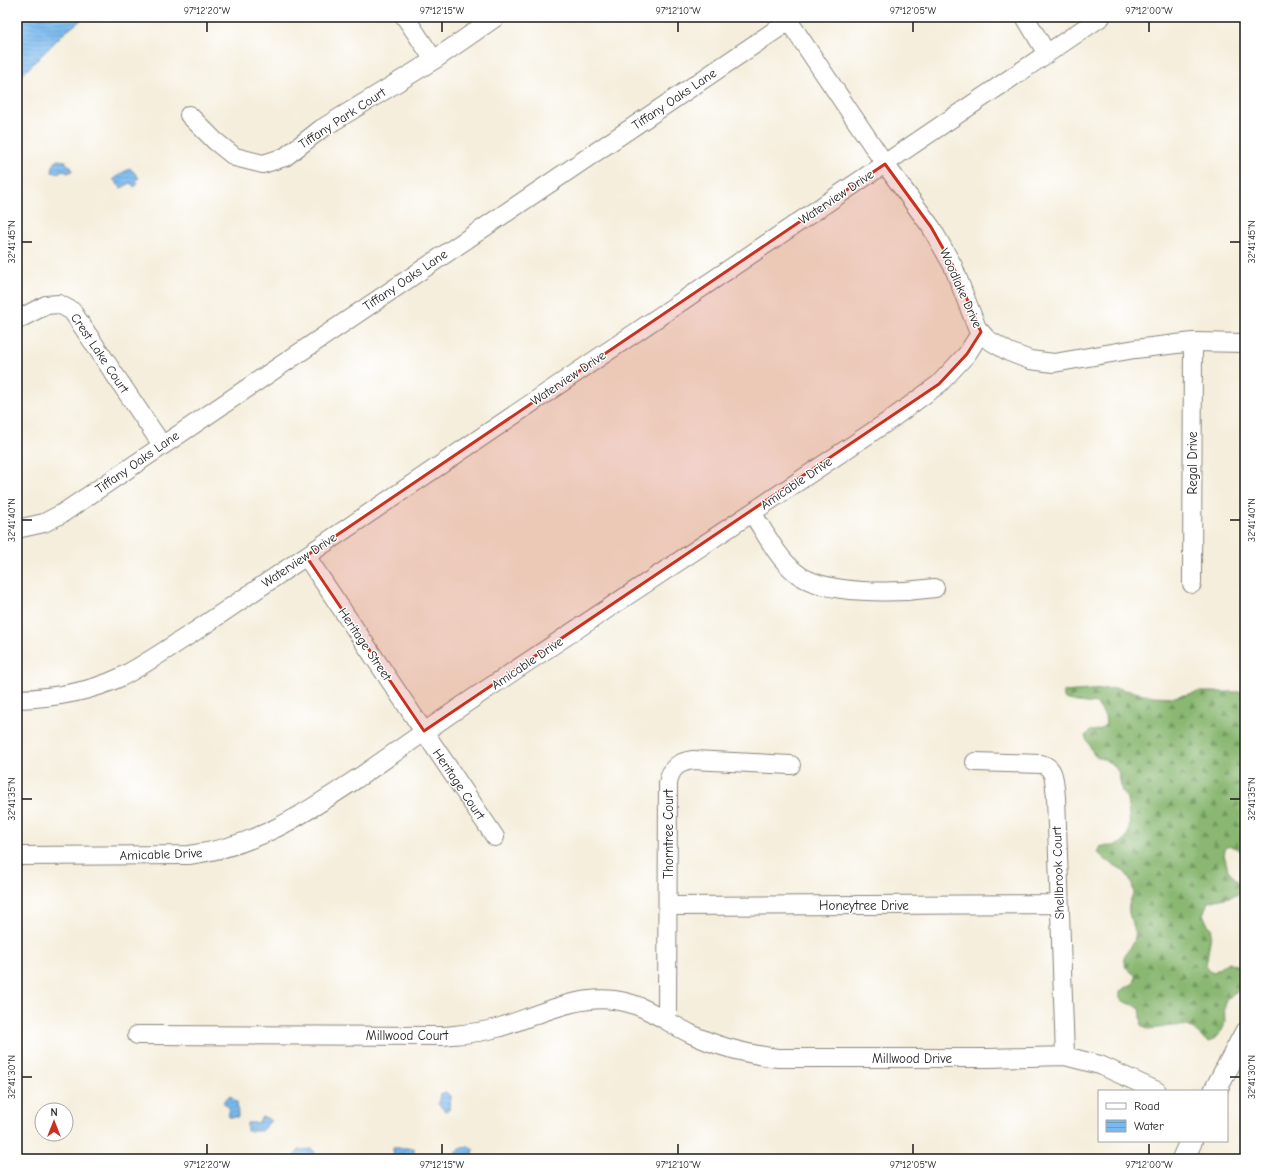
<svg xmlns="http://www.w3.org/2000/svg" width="1262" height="1176" font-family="'Comic Neue',sans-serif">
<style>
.forest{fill:url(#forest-firs);stroke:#536a47}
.water{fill:url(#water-rules);stroke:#4a6a85}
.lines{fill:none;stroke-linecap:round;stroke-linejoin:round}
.minor-casing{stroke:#88857c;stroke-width:20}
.major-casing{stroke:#88857c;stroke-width:24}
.minor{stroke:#fff;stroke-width:18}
.major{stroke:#fff;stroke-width:22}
.marked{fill:#c8321e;fill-opacity:0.2;stroke:#c8321e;stroke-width:3;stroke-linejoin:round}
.ticks{fill:none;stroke:#1c1c1c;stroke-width:1.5}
.labels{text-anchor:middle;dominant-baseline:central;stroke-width:3;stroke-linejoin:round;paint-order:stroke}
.street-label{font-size:13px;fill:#1c1c1c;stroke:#fff}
.neatline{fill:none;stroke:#1c1c1c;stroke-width:1.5}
.ticks-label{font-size:10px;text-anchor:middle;fill:#1c1c1c}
</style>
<defs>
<pattern id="forest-firs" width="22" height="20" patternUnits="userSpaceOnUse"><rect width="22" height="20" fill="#8ab872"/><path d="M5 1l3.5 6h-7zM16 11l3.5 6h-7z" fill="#70955d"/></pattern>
<pattern id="water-rules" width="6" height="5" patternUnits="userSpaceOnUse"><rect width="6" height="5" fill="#79b9ee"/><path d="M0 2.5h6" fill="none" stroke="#689ecc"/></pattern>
</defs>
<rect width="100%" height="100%" fill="#fff"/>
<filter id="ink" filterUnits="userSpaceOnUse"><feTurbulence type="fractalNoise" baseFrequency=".025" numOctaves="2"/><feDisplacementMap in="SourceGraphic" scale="8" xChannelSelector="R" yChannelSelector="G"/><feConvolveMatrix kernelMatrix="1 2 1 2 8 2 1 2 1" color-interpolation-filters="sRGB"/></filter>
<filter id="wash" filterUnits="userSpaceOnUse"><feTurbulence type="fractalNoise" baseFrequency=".012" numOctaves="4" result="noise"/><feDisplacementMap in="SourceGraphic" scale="16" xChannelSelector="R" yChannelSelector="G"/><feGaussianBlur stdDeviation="0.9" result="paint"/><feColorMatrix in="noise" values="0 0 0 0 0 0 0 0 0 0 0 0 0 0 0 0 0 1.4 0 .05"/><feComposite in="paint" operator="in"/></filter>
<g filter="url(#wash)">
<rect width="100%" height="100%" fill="#f5eedc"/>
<path class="forest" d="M1116,688l37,8 21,1 25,-5h46v165c-5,-8 -10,-12 -19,-10l-2,7 4,16 12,14 1,5 -4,6 -29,7 -5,12 4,9 5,5 -6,37 3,5 5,2 14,-10 13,5 2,4 1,12 -8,10 -10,6c-5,23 7,25 -16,43 -9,-3 -11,-8 -18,-14 -8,-6 -34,1 -45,1l-5,-3 -2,-18c-7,-5 -14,-3 -20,-10v-7l14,-8 2,-6c-3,-6 -10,-6 -12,-14 -2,-11 10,-15 11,-25 1,-20 -14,-23 -1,-45 -6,-32 -24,-23 -36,-41l3,-6c5,0 10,1 15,-1 20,-4 12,-32 11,-47l-5,-5 -3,-20 -6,-9 -19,-9 -9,-19 5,-5 9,-1 7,-6 -1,-8 -8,-12 -20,-2 -12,-3 -2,-5v-2z"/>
<path class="water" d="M17,17h68l-22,17 -46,46z
M57,160l9,1v3l5,2 1,5 -4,2 -6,-3 -4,3 -6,-1 1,-6z
M130,168l9,10 -3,3 2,3 -4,3 -3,-4 -10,5 -8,-9z
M446,1092l4,4 -1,14 -4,1 -7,-7 2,-10z
M230,1095l7,7 1,15h-9l-1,-10 -5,-5z
M262,1117l5,1 4,3 -10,10h-14v-8h11z
M468,1146l6,3 -2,9h-15l-2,-6 5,-3z
M393,1148h21v11h-20z
M312,1149l3,3 -1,7h-16l-3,-4 4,-5z"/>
</g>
<g filter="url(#ink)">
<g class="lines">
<defs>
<path id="minor" d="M405,17l29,43
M786,17l99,147 46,63 22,39 24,62 10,11 22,13 21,8 24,3 81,-14 58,-7 52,1
M1025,17l22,37
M189,115l26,26 20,16 28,7 22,-7 36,-28 113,-69 62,-43
M17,320l29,-15 13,-1 13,7 90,134
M752,513c13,19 25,44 43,59 28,24 104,21 140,16
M17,529l27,-6 19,-10 726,-492
M306,556l189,281
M1192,584l1,-242
M17,699c34,-1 73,-7 104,-22 25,-13 49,-30 73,-45l907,-615
M975,762l66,2c15,3 13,20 15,33l9,259
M17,856l172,-1c69,-9 115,-41 172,-79 39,-27 77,-54 117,-81 137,-91 275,-183 412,-275l49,-36 28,-30 14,-22
M668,906l391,-2
M667,1021l1,-237c2,-16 10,-22 25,-24l98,5
M137,1035l307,1c18,-2 36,-3 53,-8 38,-11 77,-33 117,-28 29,3 52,22 77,34 29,14 56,20 87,24h211l76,-2 35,9 57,26"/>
<path id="major" d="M1215,1091l30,-57
M1183,1159l8,-18"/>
</defs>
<use href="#minor" class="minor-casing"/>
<use href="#major" class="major-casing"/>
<use href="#minor" class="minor"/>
<use href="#major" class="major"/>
</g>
</g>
<path class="marked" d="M885,164l46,63 22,39 28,66 -14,22 -28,30 -515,347 -118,-175z"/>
<path class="ticks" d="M207,22v10M442,22v10M678,22v10M913,22v10M1149,22v10M22,242h10M1230,242h10M22,520h10M1230,520h10M22,799h10M1230,799h10M22,1077h10M1230,1077h10M207,1144v10M442,1144v10M678,1144v10M913,1144v10M1149,1144v10"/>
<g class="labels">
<g class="street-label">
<text transform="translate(674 99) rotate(-34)">Tiffany Oaks Lane</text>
<text transform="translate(342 118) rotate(-33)">Tiffany Park Court</text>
<text transform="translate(836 197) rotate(-34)">Waterview Drive</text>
<text transform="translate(405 280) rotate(-34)">Tiffany Oaks Lane</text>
<text transform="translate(961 288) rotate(66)">Woodlake Drive</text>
<text transform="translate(100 353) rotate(56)">Crest Lake Court</text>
<text transform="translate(568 378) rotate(-34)">Waterview Drive</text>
<text transform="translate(137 462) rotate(-35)">Tiffany Oaks Lane</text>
<text transform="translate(1192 463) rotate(-90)">Regal Drive</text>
<text transform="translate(796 483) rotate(-34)">Amicable Drive</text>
<text transform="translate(299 560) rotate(-34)">Waterview Drive</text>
<text transform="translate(365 644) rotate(56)">Heritage Street</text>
<text transform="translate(527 663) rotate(-34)">Amicable Drive</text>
<text transform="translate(459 784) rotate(56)">Heritage Court</text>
<text transform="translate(668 834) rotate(-90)">Thorntree Court</text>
<text transform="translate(161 854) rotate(-2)">Amicable Drive</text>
<text transform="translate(1058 873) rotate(-92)">Shellbrook Court</text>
<text x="864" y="905">Honeytree Drive</text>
<text x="407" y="1035">Millwood Court</text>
<text x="912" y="1058">Millwood Drive</text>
</g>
</g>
<rect width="1262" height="1176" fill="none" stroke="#fff" stroke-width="44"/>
<rect x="1098" y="1090" width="130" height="52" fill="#ffffff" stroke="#a4a4a4"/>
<rect x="1106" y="1103" width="20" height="6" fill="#ffffff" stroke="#a4a4a4"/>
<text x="1134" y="1110" font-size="12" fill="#1c1c1c">Road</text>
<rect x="1106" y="1120" width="20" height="12" fill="url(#water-rules)" stroke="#a4a4a4"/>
<text x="1134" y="1130" font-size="12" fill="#1c1c1c">Water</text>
<g transform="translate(54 1122)"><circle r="19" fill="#ffffff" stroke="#a4a4a4"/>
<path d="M0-3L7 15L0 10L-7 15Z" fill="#c8321e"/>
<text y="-6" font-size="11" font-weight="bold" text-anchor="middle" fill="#1c1c1c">N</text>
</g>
<rect x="22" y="22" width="1218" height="1132" class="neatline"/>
<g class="ticks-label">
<text x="207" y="14">97°12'20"W</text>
<text x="442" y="14">97°12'15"W</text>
<text x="678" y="14">97°12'10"W</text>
<text x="913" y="14">97°12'05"W</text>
<text x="1149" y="14">97°12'00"W</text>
<text transform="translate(11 242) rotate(-90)" y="4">32°41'45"N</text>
<text transform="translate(1251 242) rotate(-90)" y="4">32°41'45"N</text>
<text transform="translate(11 520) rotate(-90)" y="4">32°41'40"N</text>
<text transform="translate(1251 520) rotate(-90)" y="4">32°41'40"N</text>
<text transform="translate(11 799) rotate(-90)" y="4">32°41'35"N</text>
<text transform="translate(1251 799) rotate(-90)" y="4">32°41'35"N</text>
<text transform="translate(11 1077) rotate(-90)" y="4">32°41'30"N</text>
<text transform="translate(1251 1077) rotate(-90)" y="4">32°41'30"N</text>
<text x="207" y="1168">97°12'20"W</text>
<text x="442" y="1168">97°12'15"W</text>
<text x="678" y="1168">97°12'10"W</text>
<text x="913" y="1168">97°12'05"W</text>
<text x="1149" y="1168">97°12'00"W</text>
</g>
</svg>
